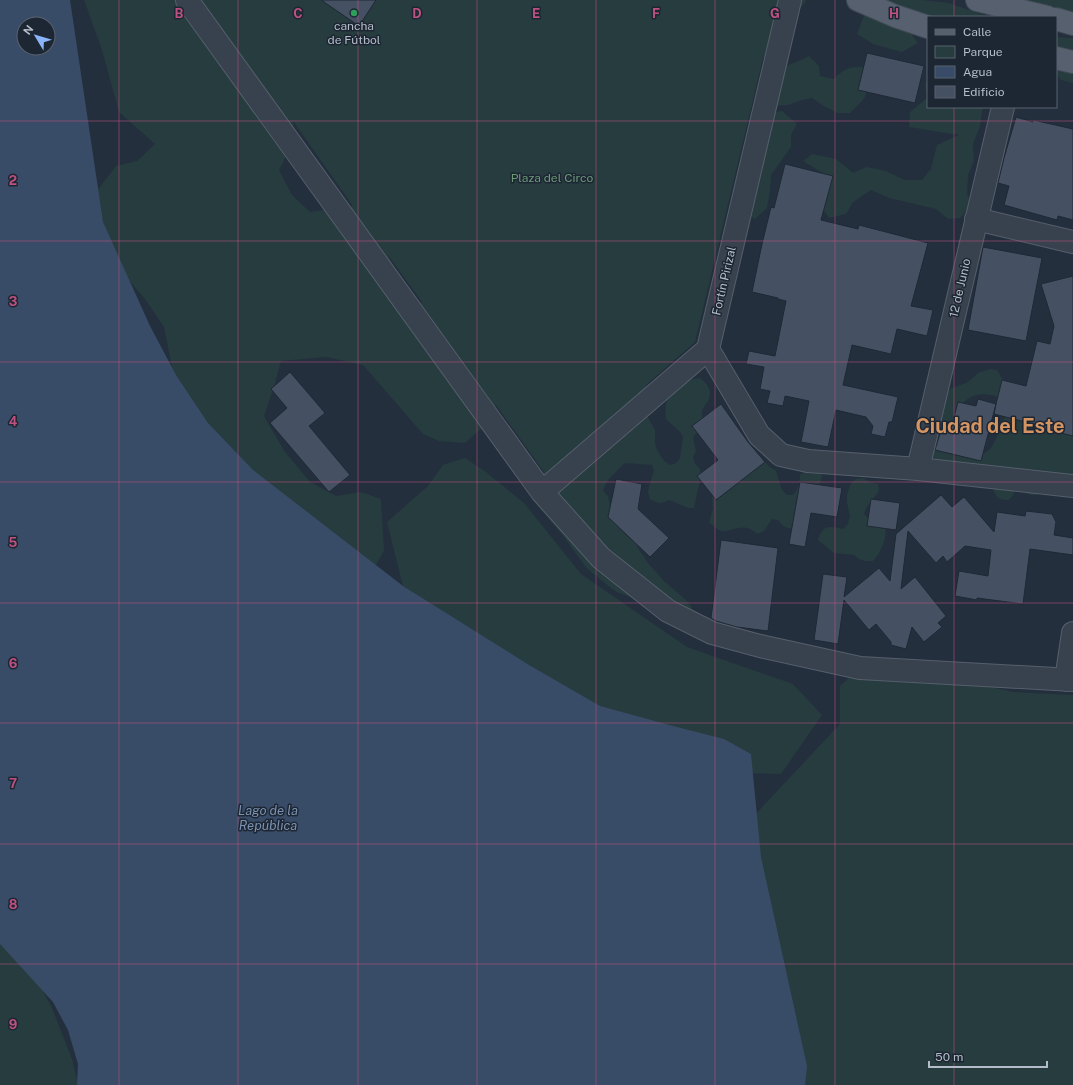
<svg xmlns="http://www.w3.org/2000/svg" width="1073" height="1085" font-family="'Public Sans',sans-serif">
<style>
.green{fill:#263c3f;fill-rule:evenodd}
.water{fill:#394c67;fill-rule:evenodd}
.building{fill:#455162;stroke:#1f2835}
.lines{fill:none;stroke-linecap:round;stroke-linejoin:round}
.minor-casing{stroke:#565f6c;stroke-width:24}
.major-casing{stroke:#414a57;stroke-width:24}
.minor{stroke:#38414e;stroke-width:22}
.major{stroke:#56606e;stroke-width:22}
.grid{fill:none;stroke:#bd5182;stroke-width:1;stroke-opacity:0.55}
.leisure-dot{fill:#2e9e5b;stroke:#1d2633;stroke-width:1.5}
.labels{text-anchor:middle;dominant-baseline:central;stroke-width:3;stroke-linejoin:round;paint-order:stroke}
.poi-label{font-size:12px;fill:#b4bcc9;stroke:#1d2633}
.park-label{font-size:12px;fill:#6b9a76;stroke:#1d2633}
.street-label{font-size:12px;fill:#b4bcc9;stroke:#1d2633}
.water-label{font-size:13px;font-style:italic;fill:#7c92b1;stroke:#1d2633}
.town-label{font-size:20px;font-weight:bold;fill:#d59563;stroke:#1d2633}
.grid-label{font-size:13px;text-anchor:middle;font-weight:bold;fill:#bd5182;stroke:#1d2633;stroke-width:3;stroke-linejoin:round;paint-order:stroke}
</style>
<rect width="100%" height="100%" fill="#242f3e"/>
<path class="green" d="M84,0h722l-1,3 -12,14 -13,32 -17,9 -68,284 -49,43 -1,27 10,18v13l2,7 7,11 6,4 6,-2 4,-5 3,-21 -3,-5 -14,-13c-2,-18 1,-24 16,-34 5,-4 10,-6 18,-7 8,6 13,13 8,23 -2,3 -4,5 -5,8 -2,5 0,8 -1,13 -1,6 -6,11 -9,16l3,13 -3,6 2,7 5,5 1,7 -7,32h-6l-19,-8c-7,4 -11,4 -19,-1l-2,-7 1,-6 5,-15 -2,-6 -27,-2c-9,9 -19,16 -22,28l5,5 3,14 24,31 3,7 10,15 15,17 24,21 4,5 2,6 -63,-15 -13,-5 -6,-4 -21,-17 -5,-5 -21,-29 -33,-39 -1,-7 9,-16 5,-3 -48,-67 -13,22 -18,16 -26,-2 -16,-7 -60,-69 -37,-8 -45,4 -6,22 -11,33 21,36 25,30 26,14 25,-4 20,7 3,51 -11,21 -29,5 -167,-184 -13,-65 -19,-28 -18,-21 -13,-24 -21,-58 23,-30 21,-5 18,-17 -36,-32 -18,-65zM293,121l60,85 -43,6 -18,-17 -13,-25 16,-31zM388,255l34,47 -19,8 -3,-32z
M873,0h49l27,3 37,13 -1,1h-57v6l-16,12 6,8 -16,9 -29,-8 -16,-10 6,-16z
M988,0h85v29z
M1056,37l17,1v45l-12,-3 -5,-6z
M809,56l10,10 1,10 14,3c11,-11 14,-12 30,-12l5,17 -4,13 -4,5 -11,11h-12l-16,-8 -10,-7 -10,2 -14,5 -14,1 -6,-33c14,-6 28,-10 41,-17z
M928,80v27h55l-3,19 -7,18 1,17 -6,14 -1,18 4,13 -11,12 -12,1 -12,-10 -47,-11 -18,-8 -18,12 -7,12 -17,4 -10,-14 8,-28 -24,-15 9,-7 24,5 17,14 13,-6 20,4 18,9h18l9,-11 6,-24 22,-10 -50,-8 1,-15 17,-14 -2,-14z
M782,111l15,13 -6,11v12l-20,28 -1,16 -3,17 -12,11 -21,-13 17,-67 25,-27z
M990,369l7,1 9,15 -6,13c-13,-6 -28,-5 -38,6l17,49h6l6,-5 6,-11 2,-13 9,-10 11,4 4,6 10,7 11,2 9,-11 20,1v63l-23,-7 -13,16h-7l-14,-7 -3,7 -4,5c-12,1 -15,-5 -17,-17l-61,-16 -3,-38 13,-30 9,-10 18,-7 10,-9z
M465,458l21,14 38,31 57,71 106,73 106,37 29,31 -41,59 -121,-3 -257,-185 -16,-64 41,-36 15,-21z
M765,462l5,5 6,4 6,19 5,5h6c5,-6 7,-12 7,-20l5,-4 13,-1 4,5 -1,6 -26,47c-8,1 -12,-1 -17,-8l-6,-1 -8,12 -6,3c-3,-2 -7,-5 -11,-6 -3,-1 -7,0 -9,0 -15,4 -17,6 -29,-6l4,-13 -1,-14 4,-4 43,-27z
M863,478l9,5 6,1 1,7 -13,17 -2,6c6,7 12,8 21,10 3,13 -3,27 -12,37h-8l-6,-2 -5,-4 -20,-2 -16,-13c4,-16 12,-14 25,-11l5,-5 2,-8 -3,-13v-8l4,-12 5,-4z
M860,668l126,18 27,6 60,3v390h-327l-9,-251 103,-110v-38z
M0,933l33,39 19,36 20,51 6,26h-78z"/>
<path class="water" d="M0,0h70l33,222 47,104 26,49 32,48 45,47 150,116 126,79 71,41 73,20 51,13 27,15 10,103 46,209 -2,19h-728l1,-21 -10,-34 -15,-28 -53,-58zM24,24h24v24h-24z"/>
<path class="building" d="M321,0h55l-17,26z
M867,53l57,13 -9,37 -57,-13z
M1016,117l17,5v-2l40,9v91l-15,-4 -1,4 -53,-15 5,-19 -11,-3 6,-25z
M785,164l48,12 -12,44 37,9 1,-4 69,18 -17,63 22,4 -6,26 -30,-7 -6,25 -39,-9 -9,40 55,12 -6,25h-3l-4,15 -14,-3 2,-8 -7,-9 -30,-7 -8,37 -27,-5 8,-41 -24,-5 -2,10 -16,-3 3,-12 -10,-2 4,-22 -18,-3 3,-13 26,5 11,-55 -8,-2v-1l-26,-6 10,-48 9,-37 3,1z
M983,247l59,11 -16,83 -58,-11z
M1073,276v160l-36,-9v-2l-43,-11 2,-10 -15,57 -46,-11 6,-20 9,2 8,-30 18,4 2,-7 18,5 6,-24 24,6 11,-45 13,3 4,-18 -13,-42z
M290,372l35,41 -16,13 41,49 -21,17 -59,-69 17,-15 -16,-19z
M721,404l27,38 17,20 -49,38 -19,-24 21,-16 -26,-34z
M616,479l26,5 -4,25 31,29 -19,19 -42,-40z
M800,482l42,6 -5,29 -26,-4 -6,34 -16,-3z
M941,495l11,12 12,-10 30,35 3,-20 28,4 1,-5 26,3 4,8 -2,13 19,3v17l-43,-6 -7,55 -46,-6v2l-22,-4 4,-25 29,5 3,-26 -26,-4 -18,16 -4,-6 -7,7 -28,-32 -7,58 14,-12 31,39 -8,7 4,4 -18,15 -12,-15 -6,22 -15,-4v-3l-15,-18 -7,6 -25,-30 -6,44 -24,-4 9,-66 24,3 -3,20 35,-29 11,13 6,-47z
M871,499l29,4 -4,27 -29,-4z
M721,540l57,8 -10,83 -31,-4 -21,-6 -5,-3z"/>
<g class="lines">
<defs>
<path id="minor" d="M187,0l355,492 59,66 67,53 44,22 48,13 100,22 213,12
M976,219l97,23
M708,349l51,86 22,20 27,6 110,8 155,17
M918,469l85,-362
M542,492l166,-143 82,-349
M1066,680l7,-47"/>
<path id="major" d="M858,0l37,16 33,11
M977,0l70,17
M1056,19l17,5
M1056,58l17,4"/>
</defs>
<use href="#minor" class="minor-casing"/>
<use href="#major" class="major-casing"/>
<use href="#minor" class="minor"/>
<use href="#major" class="major"/>
</g>
<path class="grid" d="M119,0v1085M238,0v1085M358,0v1085M477,0v1085M596,0v1085M715,0v1085M835,0v1085M954,0v17M954,107v978M0,121h1073M0,241h1073M0,362h1073M0,482h1073M0,603h1073M0,723h1073M0,844h1073M0,964h1073"/>
<circle class="leisure-dot" cx="354" cy="13" r="4"/>
<g class="labels">
<g class="poi-label">
<text x="354" y="26">cancha<tspan x="354" dy="14">de Fútbol</tspan></text>
</g>
<g class="park-label">
<text x="552" y="178">Plaza del Circo</text>
</g>
<g class="street-label">
<text transform="translate(724 281) rotate(-77)">Fortín Pirizal</text>
<text transform="translate(960 288) rotate(-77)">12 de Junio</text>
</g>
<g class="water-label">
<text x="268" y="810">Lago de la<tspan x="268" dy="15">República</tspan></text>
</g>
<g class="town-label">
<text x="990" y="426">Ciudad del Este</text>
</g>
</g>
<g class="grid-label">
<text x="179" y="18">B</text>
<text x="298" y="18">C</text>
<text x="417" y="18">D</text>
<text x="536" y="18">E</text>
<text x="656" y="18">F</text>
<text x="775" y="18">G</text>
<text x="894" y="18">H</text>
<text x="13" y="185">2</text>
<text x="13" y="306">3</text>
<text x="13" y="426">4</text>
<text x="13" y="547">5</text>
<text x="13" y="668">6</text>
<text x="13" y="788">7</text>
<text x="13" y="909">8</text>
<text x="13" y="1029">9</text>
</g>
<rect x="927" y="16" width="130" height="92" fill="#1d2633" stroke="#59626f"/>
<rect x="935" y="29" width="20" height="6" fill="#56606e" stroke="#59626f"/>
<text x="963" y="36" font-size="12" fill="#b4bcc9">Calle</text>
<rect x="935" y="46" width="20" height="12" fill="#263c3f" stroke="#59626f"/>
<text x="963" y="56" font-size="12" fill="#b4bcc9">Parque</text>
<rect x="935" y="66" width="20" height="12" fill="#394c67" stroke="#59626f"/>
<text x="963" y="76" font-size="12" fill="#b4bcc9">Agua</text>
<rect x="935" y="86" width="20" height="12" fill="#455162" stroke="#59626f"/>
<text x="963" y="96" font-size="12" fill="#b4bcc9">Edificio</text>
<g transform="translate(36 36) rotate(308)"><circle r="19" fill="#1d2633" stroke="#59626f"/>
<path d="M0-3L7 15L0 10L-7 15Z" fill="#8ab4f8"/>
<text y="-6" font-size="11" font-weight="bold" text-anchor="middle" fill="#b4bcc9">N</text>
</g>
<path d="M929 1061v6h118v-6" fill="none" stroke="#b4bcc9" stroke-width="2"/>
<text x="935" y="1061" font-size="12" fill="#b4bcc9" stroke="#1d2633" stroke-width="3" paint-order="stroke">50 m</text>
</svg>
